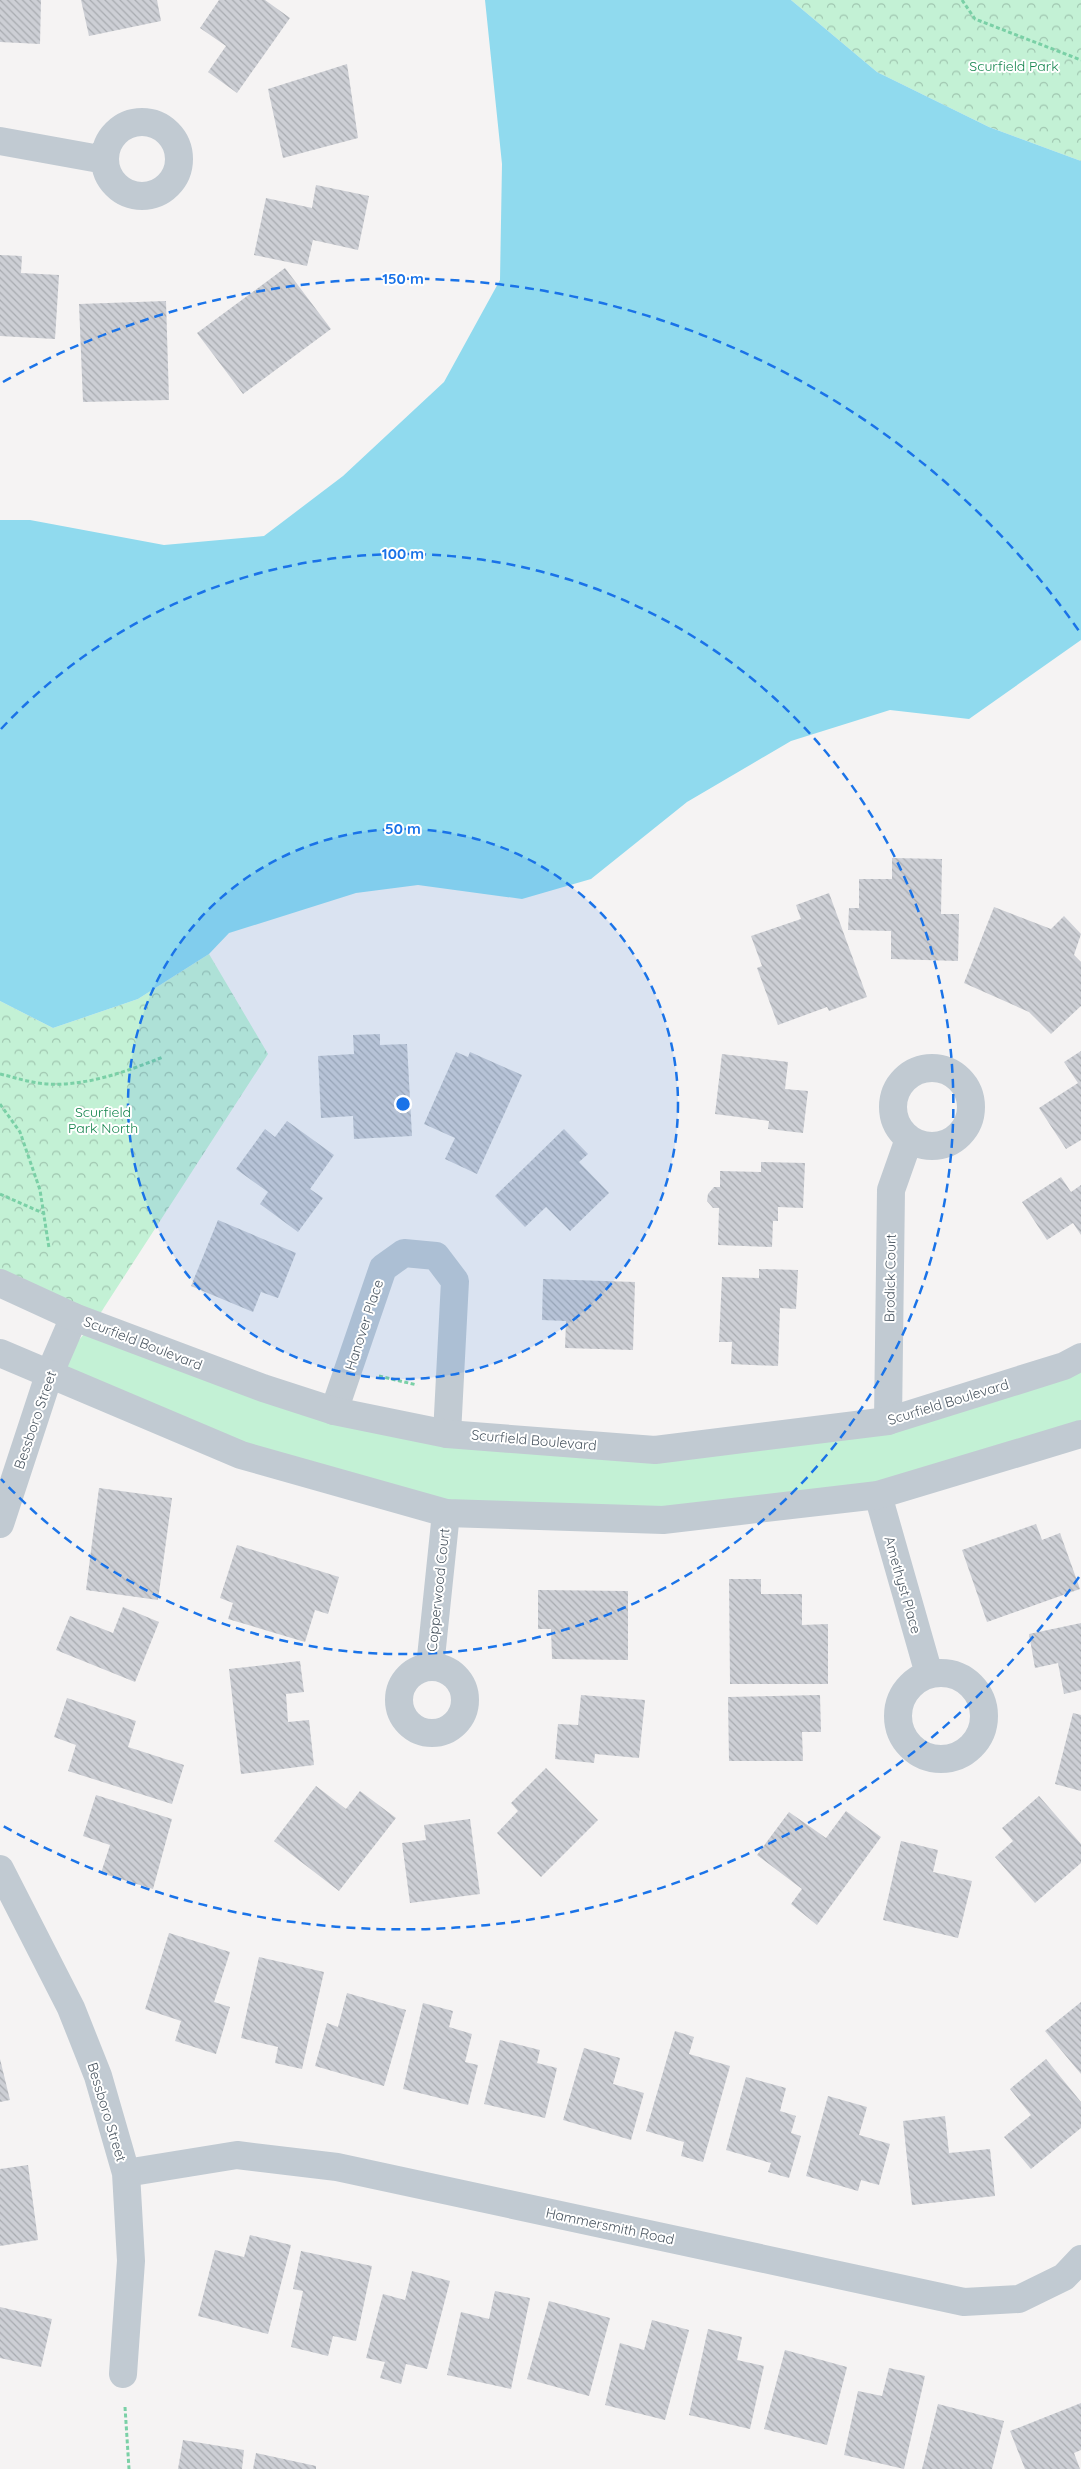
<svg xmlns="http://www.w3.org/2000/svg" width="1081" height="2469" font-family="Quicksand,sans-serif">
<style>
.grass{fill:#c3f1d5}
.forest{fill:url(#forest-crowns)}
.water{fill:#90daee}
.building{fill:url(#building-back-hatch)}
.lines{fill:none;stroke-linecap:round;stroke-linejoin:round}
.path{stroke:#7ad0a6;stroke-width:3;stroke-dasharray:4 2.5;stroke-linecap:butt}
.minor{stroke:#c1cad2;stroke-width:28}
.tertiary{stroke:#c1cad2;stroke-width:28}
.ring{fill:none;stroke:#1a73e8;stroke-width:2.5;stroke-dasharray:9 6}
.labels{text-anchor:middle;dominant-baseline:central;stroke-width:4;stroke-linejoin:round;paint-order:stroke}
.park-label{font-size:14px;fill:#17864f;stroke:#fff}
.street-label{font-size:14px;fill:#4a5661;stroke:#fff}
.centre{fill:#1a73e8;stroke:#fff;stroke-width:2.5}
.ring-label{font-size:15px;text-anchor:middle;font-weight:bold;fill:#1a73e8;stroke:#fff;stroke-width:4;stroke-linejoin:round;paint-order:stroke}
</style>
<defs>
<pattern id="forest-crowns" width="20" height="18" patternUnits="userSpaceOnUse" patternTransform="scale(1.25)"><rect width="20" height="18" fill="#c3f1d5"/><path d="M2 6a3 3 0 1 1 6 0M12 15a3 3 0 1 1 6 0" fill="none" stroke="#a0c6b0"/></pattern>
<pattern id="building-back-hatch" width="6" height="6" patternUnits="userSpaceOnUse" patternTransform="scale(1.25)"><rect width="6" height="6" fill="#cdcfd5"/><path d="M-1 5l2 2M0 0l6 6M5-1l2 2" fill="none" stroke="#a8abb0"/></pattern>
</defs>
<rect width="100%" height="100%" fill="#f5f3f3"/>
<path class="grass" d="M96,1320l238,91 321,39 233,-29 193,-64v77l-203,61 -215,25 -217,-7 -397,-138z"/>
<path class="forest" d="M791,0h290v161l-92,-34 -112,-55z
M209,954l59,100 -172,266 -96,-37v-282l53,27 85,-29z"/>
<path class="water" d="M485,0h306l86,72 112,55 92,34v479l-112,79 -79,-9 -99,31 -104,61 -96,77 -69,20 -104,-14 -62,8 -127,40 -20,21 -71,45 -85,29 -53,-27v-481h30l134,25 100,-9 79,-60 101,-94 56,-102 2,-116z"/>
<path class="building" d="M0,0h41l-1,44 -40,-2z
M81,0h76l4,21 -72,15z
M219,0h46l25,18 -53,75 -29,-21 18,-26 -26,-18z
M347,64l11,74 -75,20 -15,-69z
M316,185l53,11 -11,54 -45,-10 -6,26 -53,-11 12,-57 46,10z
M0,255l22,1 -1,17 38,2 -4,64 -55,-3z
M285,268l46,61 -88,65 -46,-61z
M166,301l3,99 -86,2 -4,-98z
M892,858l50,1 -1,55h18l-1,47 -67,-2v-28l-43,-1 1,-22h10v-29h33z
M829,893l38,104 -38,14 -2,-4 -49,18 -21,-57 5,-2 -11,-30 50,-17 -5,-14z
M994,907l57,22 13,-13 17,18 -7,21 7,7v44l-30,28 -22,-22 -65,-29z
M380,1034v11l27,-1 5,92 -58,3 -1,-23 -32,2 -3,-62 36,-2 -1,-19z
M1081,1051v89l-15,9 -27,-41 39,-25 -14,-21z
M456,1052l12,5 2,-5 52,23 -45,99 -32,-15 10,-21 -31,-14z
M722,1054l66,8 -3,27 23,2 -5,42 -35,-4 1,-8 -54,-7z
M287,1121l47,34 -24,34 13,9 -25,34 -38,-28 8,-12 -32,-23 29,-40 10,8z
M564,1129l24,25 -9,8 30,31 -39,38 -24,-24 -21,20 -30,-31z
M761,1162l44,1 -2,45 -25,-1v14h-5l-1,26 -54,-2 1,-37h-6l-6,-7 1,-7 6,-7h6v-16l41,1z
M1061,1177l10,15 10,-7v50l-8,-12 -26,17 -25,-38z
M218,1220l78,33 -18,45 -17,-6 -8,20 -62,-26z
M759,1269l39,1 -2,39 -16,-1 -2,58 -47,-2 1,-22h-13l3,-65 37,1z
M543,1279l92,3 -2,68 -68,-2 1,-27 -24,-1z
M99,1488l73,10 -14,102 -72,-10z
M1036,1524l6,16 18,-7 20,56 -93,33 -25,-72z
M237,1545l102,32 -11,37 -13,-4 -10,32 -77,-23 5,-16 -13,-5z
M729,1579h32v15h41v31l26,-1v60h-98z
M538,1590l90,1v69l-76,-1 -1,-30h-13z
M123,1607l36,15 -24,60 -79,-32 14,-34 43,17z
M1081,1623v67l-17,4 -6,-31 -23,5 -6,-34z
M300,1661l4,31 -18,2 2,28 21,-2 5,45 -73,9 -12,-105z
M581,1695l64,5 -6,58 -44,-4 -1,9 -39,-4 3,-35 20,1z
M820,1695l1,37h-19l1,29h-74l-1,-64z
M67,1698l69,23 -8,26 56,18 -12,39 -104,-33 8,-26 -22,-8z
M1073,1713l8,2v76l-26,-7z
M546,1768l52,52 -57,57 -44,-44 21,-22 -7,-8z
M316,1786l30,23 14,-18 36,27 -57,73 -65,-50z
M96,1795l76,24 -19,70 -52,-16 9,-28 -27,-9z
M1039,1796l42,48v19l-46,40 -40,-46 18,-16 -11,-13z
M846,1811l35,26 -64,88 -26,-21 11,-15 -45,-34 32,-43 37,26z
M470,1819l10,75 -70,9 -8,-60 24,-3 -2,-15z
M901,1841l37,9 -5,22 39,9 -14,57 -75,-18z
M169,1933l61,19 -16,50 16,5 -14,47 -41,-13 6,-20 -36,-12z
M259,1957l65,15 -22,97 -27,-6 3,-16 -37,-9z
M347,1993l59,17 -22,76 -69,-20 12,-43 11,4z
M1081,2002v72l-36,-43z
M423,2003l30,8 -4,16 23,7 -7,28 13,3 -10,40 -65,-16z
M675,2031l19,6 -5,17 41,12 -27,96 -22,-6 3,-14 -38,-11z
M500,2040l40,10 -3,13 20,5 -12,50 -61,-14z
M584,2048l36,10 -7,26 31,9 -13,47 -68,-20z
M0,2059l10,41 -10,2z
M1046,2059l35,43v26l-50,41 -27,-32 27,-22 -21,-26z
M746,2077l40,11 -6,23 16,5 -5,17 10,3 -12,42 -21,-6 3,-9 -45,-13z
M828,2096l39,11 -8,28 31,9 -11,41 -18,-5 -3,11 -52,-15z
M945,2116l4,37 41,-4 5,47 -83,9 -9,-84z
M28,2165l10,75 -38,6v-77z
M250,2235l41,10 -23,89 -70,-18 17,-66 29,7z
M301,2251l71,15 -16,75 -23,-5 -5,20 -37,-9 12,-56 -10,-2z
M412,2271l38,10 -23,88 -21,-5 -5,20 -21,-6 5,-16 -19,-4 17,-64 22,6z
M495,2291l35,7 -19,91 -64,-14 14,-63 28,7z
M549,2301l61,17 -21,78 -62,-17z
M0,2307l52,12 -11,48 -41,-9z
M652,2320l37,10 -24,90 -60,-15 15,-62 24,7z
M708,2329l34,8 -5,23 27,6 -14,63 -61,-14z
M785,2350l62,17 -20,78 -63,-16z
M889,2368l36,8 -21,93 -60,-14 14,-64 24,5z
M1081,2403v47l-7,3 6,16h-55l-15,-38z
M938,2404l66,17 -12,48h-70z
M183,2440l61,10 -2,19h-64z
M256,2453l60,13v3h-63z"/>
<g class="lines">
<path class="path" d="M962,0l13,19 106,41
M0,1074c13,3 25,7 38,9 42,6 87,-11 125,-26
M0,1104l20,28 20,58 9,58
M0,1194l45,20
M379,1376l38,9
M125,2407l4,62"/>
<path class="minor" d="M105 159a37 37 0 1 1 74 0a37 37 0 1 1-74 0Z
M0,141l105,19
M893 1107a39 39 0 1 1 78 0a39 39 0 1 1-78 0Z
M334,1411l49,-143 21,-15 32,3 19,25 -8,153
M888,1421l3,-231 18,-51
M878,1495l51,179
M0,1524l49,-149 25,-58
M399 1700a33 33 0 1 1 66 0a33 33 0 1 1-66 0Z
M430,1667l16,-154
M898 1716a43 43 0 1 1 86 0a43 43 0 1 1-86 0Z
M0,1869l71,139 27,68 28,97 5,88 -8,113
M126,2173l111,-18 100,12 627,135 55,-3 45,-22 17,-18"/>
<path class="tertiary" d="M0,1283l74,34 189,71 71,23 113,23 208,16 233,-29 176,-55 17,-9
M0,1353l241,102 205,58 217,7 215,-25 203,-61"/>
</g>
<circle cx="403" cy="1104" r="275" fill="#1a73e8" fill-opacity=".12"/>
<g class="ring">
<circle cx="403" cy="1104" r="275"/>
<path d="M1 729A550 550 0 1 1 1 1479"/>
<path d="M1079 1577A825 825 0 0 1 3 1826M3 382A825 825 0 0 1 1079 631"/>
</g>
<g class="labels">
<g class="park-label">
<text x="1014" y="66">Scurfield Park</text>
<text x="103" y="1112">Scurfield<tspan x="103" dy="16">Park North</tspan></text>
</g>
<g class="street-label">
<text transform="translate(890 1278) rotate(-89)">Brodick Court</text>
<text transform="translate(364 1325) rotate(-72)">Hanover Place</text>
<text transform="translate(143 1343) rotate(21)">Scurfield Boulevard</text>
<text transform="translate(948 1402) rotate(-17)">Scurfield Boulevard</text>
<text transform="translate(35 1420) rotate(-71)">Bessboro Street</text>
<text transform="translate(534 1440) rotate(5)">Scurfield Boulevard</text>
<text transform="translate(903 1585) rotate(74)">Amethyst Place</text>
<text transform="translate(438 1590) rotate(-84)">Copperwood Court</text>
<text transform="translate(107 2112) rotate(73)">Bessboro Street</text>
<text transform="translate(610 2226) rotate(12)">Hammersmith Road</text>
</g>
</g>
<circle cx="403" cy="1104" r="8" class="centre"/>
<g class="ring-label">
<text x="403" y="284">150 m</text>
<text x="403" y="559">100 m</text>
<text x="403" y="834">50 m</text>
</g>
</svg>
